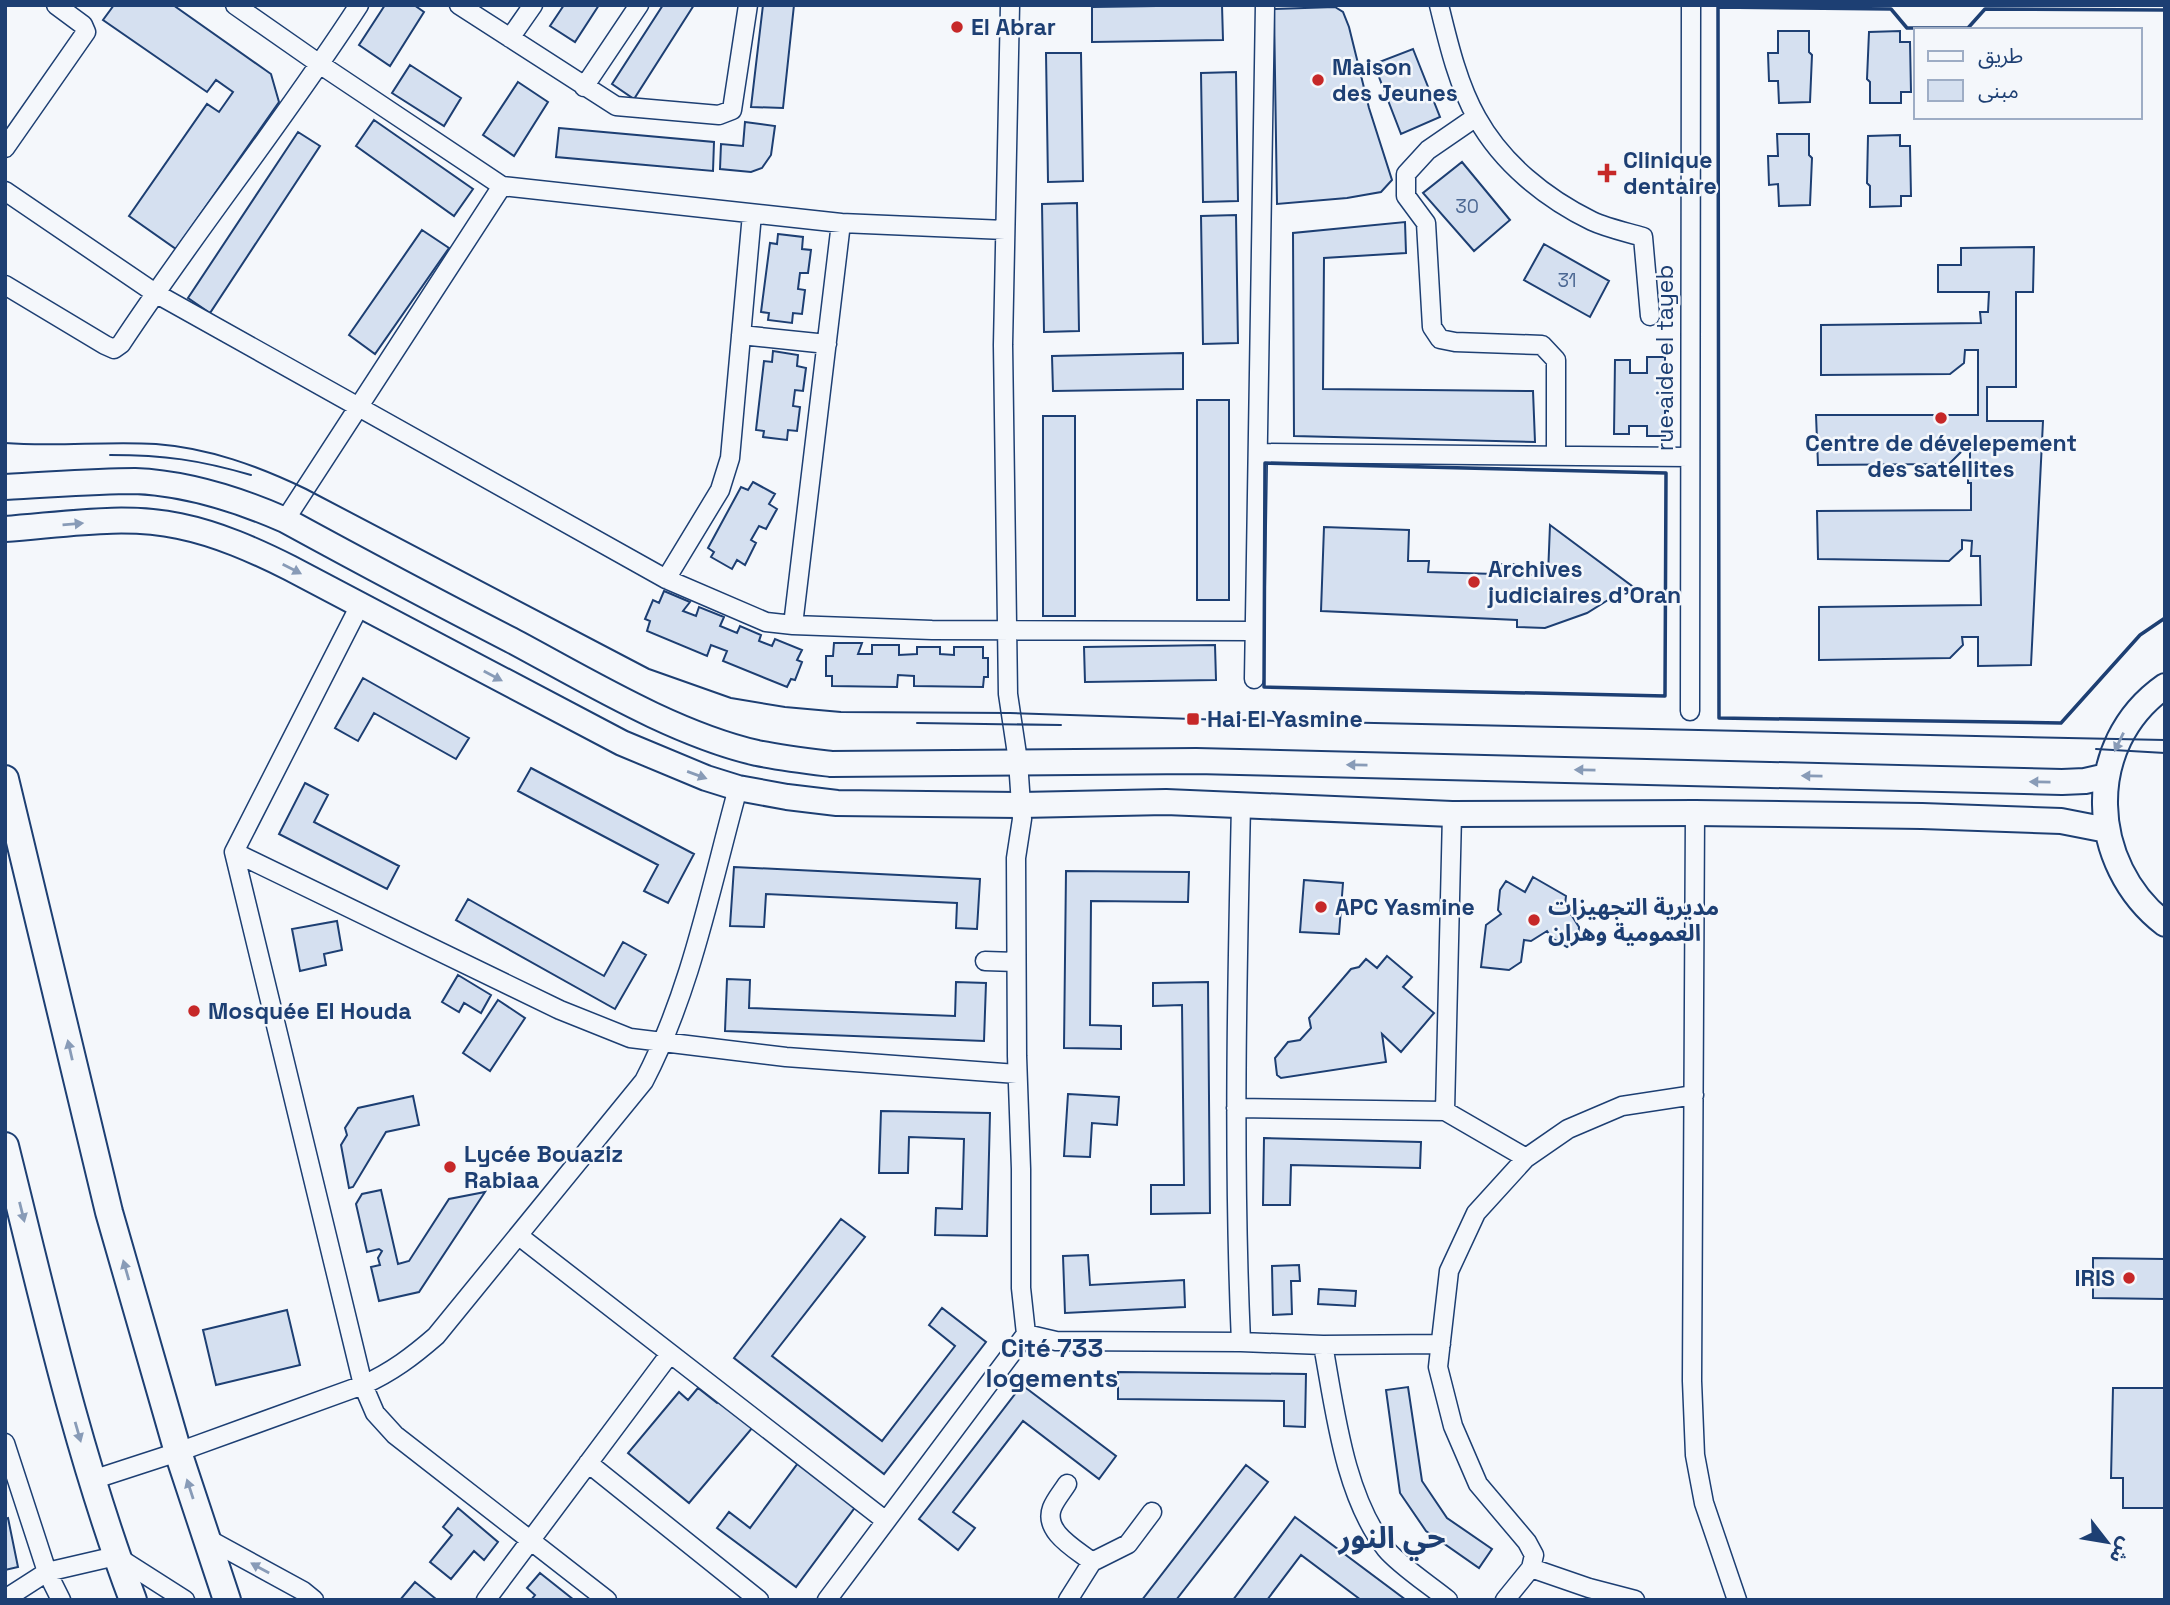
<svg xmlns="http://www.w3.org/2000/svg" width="2170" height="1605" font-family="'Space Grotesk','Noto Sans Arabic',sans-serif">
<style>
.building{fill:#d5e0f0;stroke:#1d3f73;stroke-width:2}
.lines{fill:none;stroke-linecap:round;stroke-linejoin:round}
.street-casing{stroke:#1d3f73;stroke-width:21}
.secondary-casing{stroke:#1d3f73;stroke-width:28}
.primary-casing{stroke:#1d3f73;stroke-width:30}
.street{stroke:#f4f7fb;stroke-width:18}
.secondary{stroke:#f4f7fb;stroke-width:24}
.primary{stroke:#f4f7fb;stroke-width:26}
.tram{stroke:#1d3f73;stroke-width:2}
.wall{stroke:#1d3f73;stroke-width:3.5}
.oneway{fill:#889bb7}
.poi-dot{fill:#c62828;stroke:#f4f7fb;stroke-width:2.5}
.labels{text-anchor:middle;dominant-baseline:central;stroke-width:5;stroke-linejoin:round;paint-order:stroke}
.number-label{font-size:19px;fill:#4b6792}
.poi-label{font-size:23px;font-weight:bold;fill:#1d3f73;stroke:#f4f7fb;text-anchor:start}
.street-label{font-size:23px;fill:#1d3f73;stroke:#f4f7fb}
.quarter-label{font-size:26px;font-weight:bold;fill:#1d3f73;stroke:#f4f7fb}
.district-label{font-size:30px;font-weight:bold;fill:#1d3f73;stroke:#f4f7fb}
</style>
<rect width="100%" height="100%" fill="#f4f7fb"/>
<path class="building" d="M114,5h59l98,69 8,28 -103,147 -47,-33 78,-112 12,8 14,-20 -17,-12 -9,12 -104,-72z
M385,5h29l10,7 -34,54 -31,-21z
M564,5h35l-24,37 -25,-16z
M663,5h31l-60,94 -22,-15z
M763,5h31l-11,103 -32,-1z
M1222,5l1,35 -131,2v-35z
M1335,7l8,5 6,15 20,81 23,72 -11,12 -34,6 -70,6 -3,-195z
M1778,31h31v21l3,3 -2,47 -31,1 -1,-22h-9l-1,-28h10z
M1900,31v11h10l1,50h-10v11h-31v-21l-3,-3 2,-47z
M1413,49l27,68 -39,17 -27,-70z
M1046,53h35l2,128 -35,1z
M410,65l51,33 -17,28 -52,-33z
M1236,72l2,129 -35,1 -2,-129z
M518,82l30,20 -34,54 -31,-21z
M374,120l99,69 -19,27 -98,-70z
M745,122l30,4 -4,29 -9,13 -11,4 -31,-3 1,-25 22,2z
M559,128l155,14 -1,29 -157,-14z
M298,132l22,14 -110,167 -22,-15z
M1777,134h32v21l3,3 -2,47 -31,1 -1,-22 -9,1 -1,-29h10z
M1900,135v11h10l1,50h-10v10l-31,1v-21l-3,-3 1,-47z
M1462,162l48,58 -36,31 -51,-58z
M1077,203l2,128 -35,1 -2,-128z
M1236,215l2,128 -35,1 -2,-128z
M1405,222l1,31 -82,5 -1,131 210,2 2,51 -241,-6 -1,-203z
M422,230l27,18 -74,106 -26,-19z
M778,234l25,3 -1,12 9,1 -3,23h-8l-2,16 7,1 -3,24 -9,-1 -1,10 -24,-3 1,-7 -8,-1 9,-69 7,1z
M1544,244l65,37 -19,36 -66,-37z
M2034,247l-1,45h-17v95h-29v34h56l-12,244 -53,1v-29h-16l1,8 -13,13 -131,2v-53l162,-2 -1,-49h-9l1,-15 -10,-1v9l-13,12 -131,-2 -1,-48 154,-1v-27h-3v-19l2,-1v-17h-8v5l-13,13 -131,1 -2,-50h162v-65h-13l-1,13 -14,11 -129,1v-50l160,-2 -1,-11h8l1,-20h-51v-27h23v-17z
M773,351l25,4 -1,11 9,2 -3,23 -8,-1 -2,16 7,1 -3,24 -9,-1 -1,10 -24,-3 1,-6 -8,-1 8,-69 8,1z
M1183,353v36l-130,2 -1,-35z
M1647,357h18v31h3v23l-3,-1v26h-18v-10h-18v8h-15l1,-74h15v13h17z
M1197,400h32v200h-32z
M1043,416h32v200h-32z
M753,482l22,12 -6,10 8,5 -11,20 -7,-3 -8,14 5,3 -11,22 -8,-5 -5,9 -21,-12 3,-5 -6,-4 33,-61 7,3z
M1550,525l86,64 -16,1 -12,10 -21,13 -42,15 -28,-1v-7l-196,-9 3,-84 85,3 -1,31h21l-1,11 67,2 1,-10h21l-1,11h32z
M664,591l26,11 -7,9 13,5 3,-9 25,10 -4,9 17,7 3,-7 21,9 -2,6 13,5 3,-7 27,11 -5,10 5,2 -7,18 -4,-1 -4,8 -64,-26 4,-10 -16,-6 -4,11 -60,-25 3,-10 -5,-2 8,-19 6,3z
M834,643h28l-4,11h14v-9h27v10l18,-1v-7h23v7l14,1v-8h29v11h5v19h-4l-1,10 -69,-1v-10l-16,-1 -1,12 -65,-1v-10h-6v-20h7z
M1215,645l1,35 -131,2 -1,-35z
M363,678l106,60 -13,21 -82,-46 -16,28 -23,-13z
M531,768l163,86 -26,49 -24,-12 14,-26 -140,-74z
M305,783l23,12 -14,27 85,44 -12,23 -108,-55z
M734,867l246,12 -3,50 -21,-1 1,-25 -191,-9 -2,33 -34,-1z
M1066,871l123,1 -1,30 -97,-1 -1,124 31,1v23l-57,-1z
M1533,877l33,19 -1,9 14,22 -1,13 -11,7 -15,-9 -5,-7 -16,10 -7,-1 -3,22 -12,8 -28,-3 5,-42 15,-11 -3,-4 2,-20 6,-9 19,11z
M1304,880l39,3 -4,51 -39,-2z
M468,899l136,77 19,-34 23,13 -31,54 -159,-89z
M337,921l5,29 -18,4 2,11 -26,6 -8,-42z
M1387,956l25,21 -9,10 31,26 -33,39 -19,-18 4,28 -105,16 -4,-3 -2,-17 13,-16 12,-2 11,-12 -2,-10 42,-49 8,-2 7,-8 11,9z
M458,975l33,20 -10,18 -17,-10 -5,9 -17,-10z
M727,979l23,1 -1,28 206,8 1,-34 30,1 -2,58 -259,-10z
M1208,982l2,231 -59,1v-29h33l-2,-180 -29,1v-23z
M498,1000l27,18 -35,53 -27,-18z
M1068,1094l51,3 -2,28 -25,-2 -2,34 -26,-1z
M413,1096l6,29 -33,7 -33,55 -4,1 -8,-43 6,-10 -2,-7 13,-20z
M881,1111l109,2 -3,123 -52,-1 1,-27 26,1 2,-70 -55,-2 -1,36h-29z
M1264,1138l157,4 -1,26 -129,-3 -1,40h-27z
M381,1190l17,74 11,-3 40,-62 36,-7 -66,100 -40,9 -8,-34 9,-2 -2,-7 4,-7 -3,-2 -12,3 -11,-48 6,-10z
M841,1219l24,18 -93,119 110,85 73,-95 -26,-21 13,-17 44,34 -102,132 -150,-116z
M1088,1255l2,30 94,-5 1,27 -120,6 -2,-57z
M2093,1258l72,1v40l-72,-1z
M1299,1265l1,16h-9l1,33 -19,1 -1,-49z
M1319,1289l37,2 -1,15 -37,-2z
M287,1310l13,55 -84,20 -13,-55z
M1118,1372l188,2 -1,53 -21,-1v-25l-166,-2z
M1022,1385l94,71 -17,23 -76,-58 -70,91 22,16 -17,22 -39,-31z
M1408,1387l14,94 25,37 45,31 -13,19 -53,-37 -26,-38 -14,-103z
M698,1388l19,15 9,-10 27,34 -64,76 -61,-50 51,-61 9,8z
M2113,1388h52v120h-42v-30h-12z
M804,1455l58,43 -66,89 -79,-59 12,-16 21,16z
M1246,1465l22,17 -92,118h-34z
M458,1508l40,34 -14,18 -10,-9 -23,28 -21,-17 22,-27 -9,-8z
M1295,1517l111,83h-45l-60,-45 -34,45h-34z
M8,1518l10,49 -13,3v-51z
M540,1573l34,27h-43l4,-5 -8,-7z
M415,1582l21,17 -1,1h-35z"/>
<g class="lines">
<defs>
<path id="street" d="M235,5l86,60 181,121 339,37 164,7
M459,5l157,101 103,9 13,-5 16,-105
M1439,5c9,37 19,80 38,113 25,45 68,80 115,103 15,7 34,11 51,16l7,79
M510,38l23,-33
M584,87l55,-82
M1476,117l-48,33 -22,24v22l20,27 6,104 8,12 15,3 87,3 14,15v94
M5,148l81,-116 -3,-7 -27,-20
M5,191l150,102 511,286 100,43 27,3 139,5 323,1
M5,285l100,60 9,4 7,-5c76,-115 163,-223 238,-339
M741,335l86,9
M1258,453l431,4
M285,520l217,-334
M666,579l54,-89 10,-32 22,-244
M360,605l-126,247 129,533 12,28 20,22 212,165
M793,625l48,-402
M1254,679l11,-674
M1690,711l1,-706
M1695,813l-3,568 3,74 9,48 33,97
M234,852l326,158 70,28 156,19 231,17
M985,961l31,1
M1236,1108l209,3 81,47
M1445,1111l7,-297
M519,1236l367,285
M1026,1334l30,7 185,1 82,3 118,-1
M1241,1342c-8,-179 -4,-358 0,-537
M1323,1345c12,65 21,150 63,204 13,16 45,37 62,51
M5,1443l42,129 14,28
M588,1463l171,137
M92,1480l86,-28 185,-67c29,-13 50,-29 73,-49l208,-255c47,-90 67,-195 94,-293
M1067,1484c-5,8 -12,16 -15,24 -9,24 24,41 40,54l-24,38
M206,1538l97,53 11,9
M1092,1562l36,-18 24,-32
M1531,1568l58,20 46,12
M5,1599l42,-27 69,-16 69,44
M486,1600l183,-245
M827,1600l199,-266 -5,-46v-119l-4,-113 -1,-198 6,-39 -4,-58 -10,-67 -5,-349 7,-340
M1505,1600l26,-32 3,-13 -7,-13 -49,-58 -25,-58 -15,-59 11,-96 27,-58 50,-55 42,-29 54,-23 72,-11"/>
<path id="secondary" d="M5,487c43,-2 87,-6 130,-6 52,2 102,18 150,39 75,41 150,81 226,120 75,40 163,94 246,113 25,5 50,8 74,11l365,-3 866,21 23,-1 22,-5
M5,529c57,-4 118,-15 174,-3 39,8 75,24 111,42l332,175 84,35 32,10 49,9 50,6 184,2 145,-3 286,12 243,-1 227,3 139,5 46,9
M2165,686c-83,58 -77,179 0,238"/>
<path id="primary" d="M5,779l104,433 69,240 49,148
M5,1146c38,152 72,306 128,454"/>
</defs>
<use href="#street" class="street-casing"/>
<use href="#secondary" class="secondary-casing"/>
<use href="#primary" class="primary-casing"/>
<use href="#street" class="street"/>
<use href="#secondary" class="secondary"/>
<use href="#primary" class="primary"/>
<path class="tram" d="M5,443c50,4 101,-2 151,1 53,4 102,22 150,45l343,180 82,29 54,9 56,5 169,1 183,6 972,21
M110,455c55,0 89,5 141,20
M917,723l144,2
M2096,749l69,4"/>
<path class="wall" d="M2165,10l-180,-1 -17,19h-61l-16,-19 -173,-2 1,711 342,5 79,-88 25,-17
M1265,463l401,10 -1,223 -401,-9z"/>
</g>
<defs><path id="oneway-solid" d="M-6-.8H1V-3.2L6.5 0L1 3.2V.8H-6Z" transform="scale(1.75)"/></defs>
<g class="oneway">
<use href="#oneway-solid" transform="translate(73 524) rotate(-5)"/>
<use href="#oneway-solid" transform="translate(292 569) rotate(27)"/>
<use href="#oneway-solid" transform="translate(493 676) rotate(28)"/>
<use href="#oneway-solid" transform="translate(2119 742) rotate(116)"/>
<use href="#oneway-solid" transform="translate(1357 765) rotate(-179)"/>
<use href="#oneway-solid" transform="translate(1585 770) rotate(-179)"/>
<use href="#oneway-solid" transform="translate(697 775) rotate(20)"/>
<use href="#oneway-solid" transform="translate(1812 776) rotate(-179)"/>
<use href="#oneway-solid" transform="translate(2040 782) rotate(-179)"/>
<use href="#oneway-solid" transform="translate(70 1050) rotate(-103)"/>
<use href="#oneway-solid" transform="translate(22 1212) rotate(76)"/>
<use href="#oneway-solid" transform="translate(126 1270) rotate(-106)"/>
<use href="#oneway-solid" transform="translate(78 1432) rotate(74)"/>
<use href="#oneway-solid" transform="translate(190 1489) rotate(-108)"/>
<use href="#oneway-solid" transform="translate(260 1568) rotate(-151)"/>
</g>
<g class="poi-dot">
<circle cx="957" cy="27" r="7"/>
<circle cx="1318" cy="80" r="7"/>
<path d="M1603.5 162.5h7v7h7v7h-7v7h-7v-7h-7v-7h7z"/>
<circle cx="1941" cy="418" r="7"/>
<circle cx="1474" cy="582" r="7"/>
<rect x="1186" y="712" width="14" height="14" rx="3.5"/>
<circle cx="1321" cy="907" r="7"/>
<circle cx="1534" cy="920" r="7"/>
<circle cx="194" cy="1011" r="7"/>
<circle cx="450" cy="1167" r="7"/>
<circle cx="2129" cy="1278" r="7"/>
</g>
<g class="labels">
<g class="number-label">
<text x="1467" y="206">30</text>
<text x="1567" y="280">31</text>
</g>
<g class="poi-label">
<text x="971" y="27">El Abrar</text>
<text x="1332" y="67">Maison<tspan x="1332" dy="26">des Jeunes</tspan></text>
<text x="1623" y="160">Clinique<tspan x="1623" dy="26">dentaire</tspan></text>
<text x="1941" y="443" text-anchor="middle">Centre de dévelepement<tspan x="1941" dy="26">des satellites</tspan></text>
<text x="1488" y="569">Archives<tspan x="1488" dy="26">judiciaires d'Oran</tspan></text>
<text x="1207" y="719">Hai El Yasmine</text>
<text x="1335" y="907">APC Yasmine</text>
<text x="1548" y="907">مديرية التجهيزات<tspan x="1548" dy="26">العمومية وهران</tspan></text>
<text x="208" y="1011">Mosquée El Houda</text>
<text x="464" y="1154">Lycée Bouaziz<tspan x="464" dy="26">Rabiaa</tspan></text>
<text x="2115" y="1278" text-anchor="end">IRIS</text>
</g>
<g class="street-label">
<text transform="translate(1665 358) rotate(-90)">rue aide el tayeb</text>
</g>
<g class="quarter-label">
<text x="1052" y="1348">Cité 733<tspan x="1052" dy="30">logements</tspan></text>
</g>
<g class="district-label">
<text x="1392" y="1537">حي النور</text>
</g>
</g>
<rect width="2170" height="1605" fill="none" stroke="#1d3f73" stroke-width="14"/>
<rect x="1914" y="28" width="228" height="91" fill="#f4f7fb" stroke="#9eadc5" stroke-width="2"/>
<rect x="1928" y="51" width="35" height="10" fill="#f4f7fb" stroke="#9eadc5" stroke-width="2"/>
<text x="1978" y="63" font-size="21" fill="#1d3f73">طريق</text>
<rect x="1928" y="80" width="35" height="21" fill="#d5e0f0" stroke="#9eadc5" stroke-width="2"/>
<text x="1978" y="98" font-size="21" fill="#1d3f73">مبنى</text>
<g transform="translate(2107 1542) rotate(121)" stroke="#f4f7fb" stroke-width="5" paint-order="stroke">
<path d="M0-5L12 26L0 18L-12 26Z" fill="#1d3f73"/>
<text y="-10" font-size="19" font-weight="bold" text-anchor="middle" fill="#1d3f73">ش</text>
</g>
</svg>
